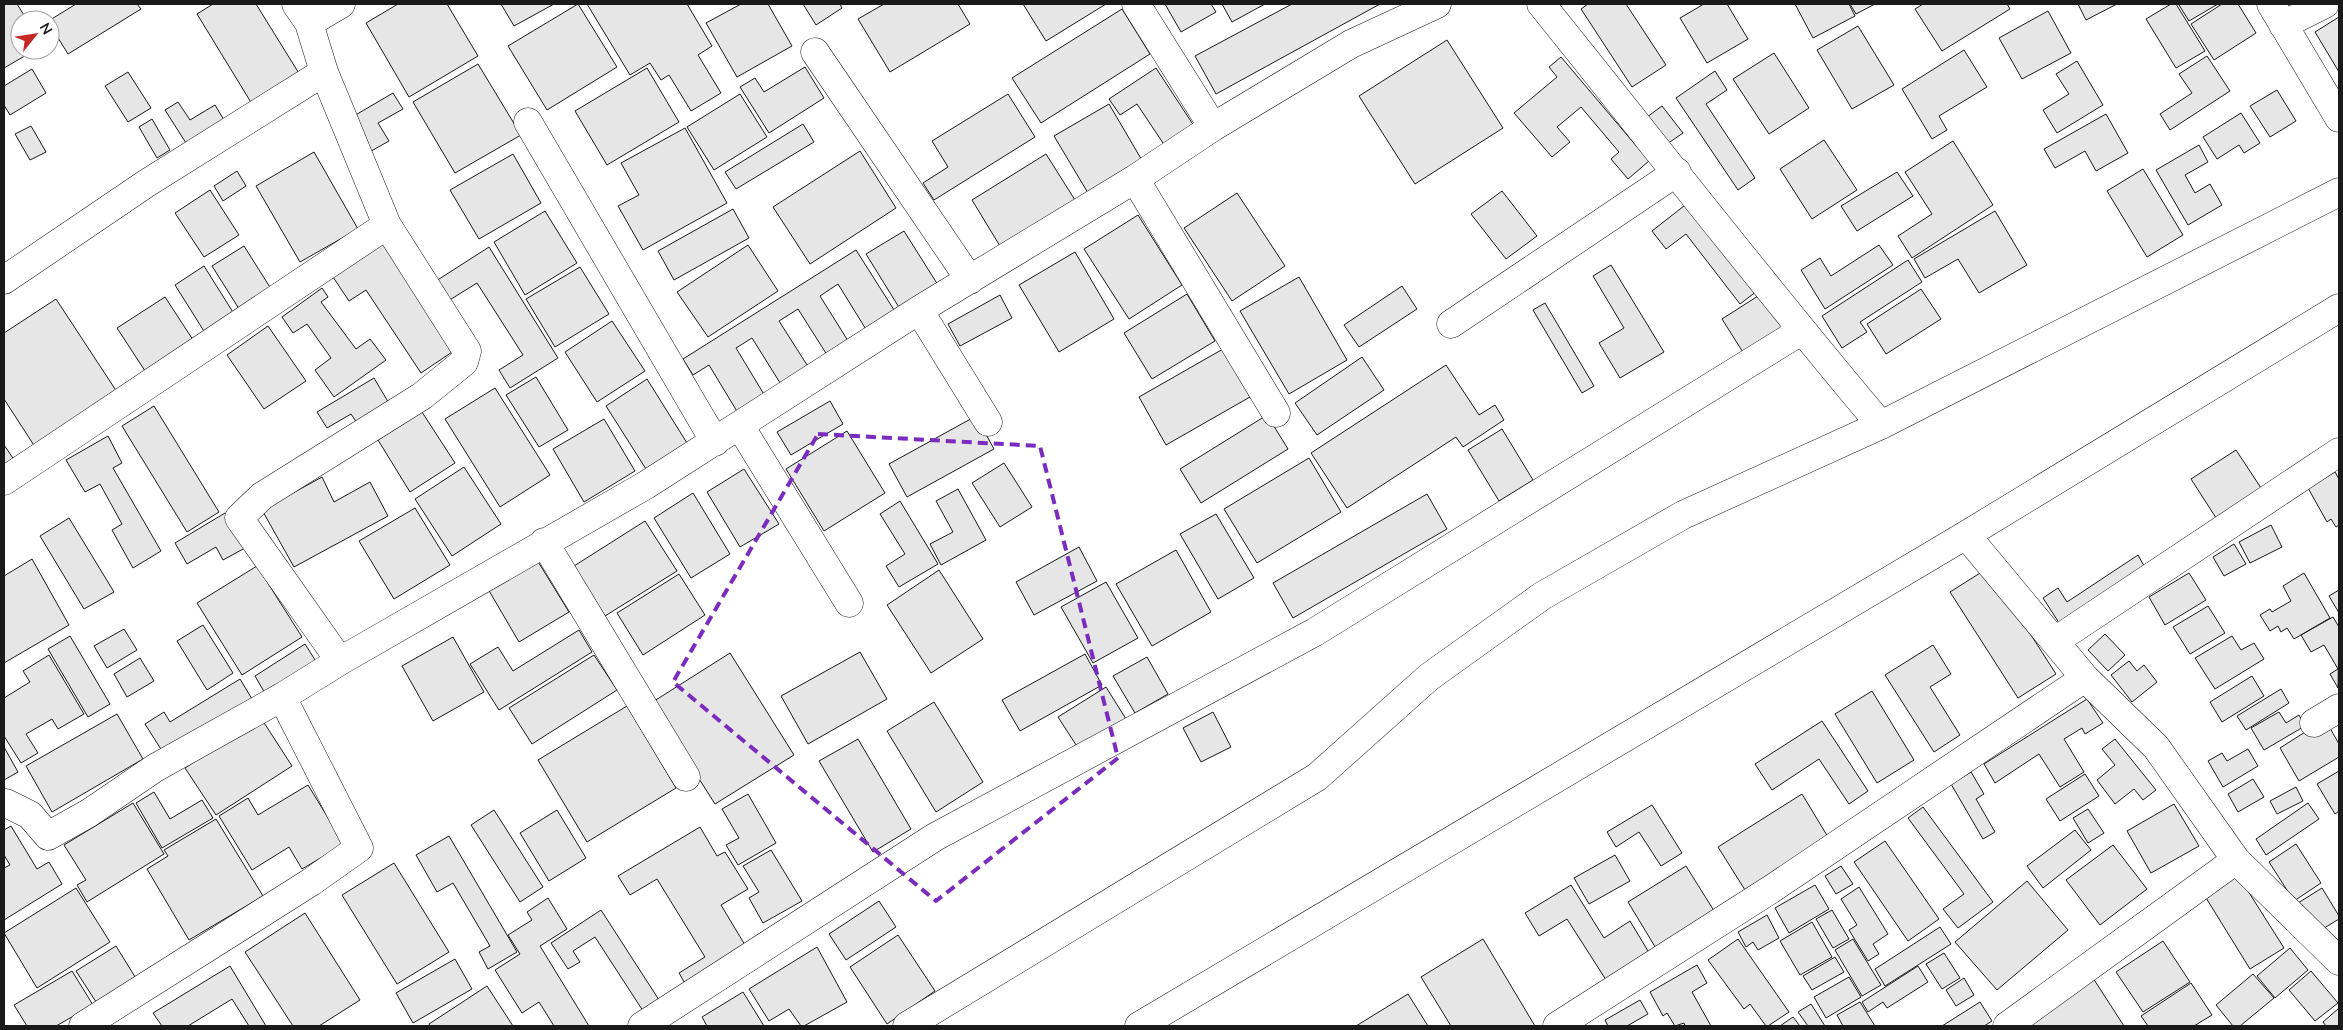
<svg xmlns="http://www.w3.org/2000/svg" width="2343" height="1030" font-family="Mulish,sans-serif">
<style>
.building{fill:#e6e6e6;stroke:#1a1a1a}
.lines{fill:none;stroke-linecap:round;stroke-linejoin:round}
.minor-casing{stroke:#1a1a1a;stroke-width:29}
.minor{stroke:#fff;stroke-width:28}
.marked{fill:none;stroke:#7b2cbf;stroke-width:4;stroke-dasharray:10 6;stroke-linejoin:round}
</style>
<rect width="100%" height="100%" fill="#fff"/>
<path class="building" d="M4,4h13l10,16h-7v30h15l-31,18z
M76,4h61l4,5 -73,45 -18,-29v-5z
M213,4h43l44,71 -48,29 -55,-90z
M398,4h49l31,52 -69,41 -43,-74z
M501,4h53l-40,22z
M578,4l39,63 -70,43 -39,-64z
M587,4h100l25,42 -14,9 23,38 -30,18 -22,-36 -8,5 -11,-17 -20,12z
M741,4h27l24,42 -55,31 -31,-54z
M803,4h37l2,4 -26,17z
M884,4h74l12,20 -80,48 -32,-53z
M1023,4h83l-60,37z
M1165,4h46l5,8 -35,20z
M1222,4h43l-33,18z
M1292,4h88l-164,90 -21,-38z
M1588,4h38l40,61 -34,22 -51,-78z
M1704,4h23l21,35 -41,24 -27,-45z
M1795,4h54l6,12 -42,22z
M1850,4h25l-19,10z
M1923,4h84l3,5 -68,42 -27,-42z
M2078,4h39l-31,16z
M2171,4h5l29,47 -29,17 -30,-49z
M2181,4h37l-29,17 -10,-16z
M2222,4h16l18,29 -42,27 -23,-36z
M1122,9l28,45 -109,69 -29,-45z
M2048,11l23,42 -49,26 -23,-41z
M2339,17v55l-24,-40z
M1858,26l36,59 -42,24 -35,-59z
M1447,40l56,88 -88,56 -56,-88z
M1964,50l23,37 -48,29 8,14 -15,9 -30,-50z
M1774,53l35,55 -40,26 -36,-55z
M2207,56l23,35 -60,39 -10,-16 32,-21 -13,-19z
M1561,57l88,104 -21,18 -17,-20 8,-7 -38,-45 -24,20 13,15 -18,15 -38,-44 43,-36 -8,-10z
M2077,61l26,44 -46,28 -14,-23 26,-16 -13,-20z
M478,64l43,71 -66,38 -42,-71z
M805,67l19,31 -55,35 -29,-46 15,-9 9,14z
M647,68l32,54 -72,43 -32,-54z
M1156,68l40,61 -29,20 -30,-45 -17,11 -11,-16z
M32,69l14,24 -36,22 -6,-10v-19z
M1715,71l12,19 -21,14 49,74 -17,12 -62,-92z
M128,72l23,36 -23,14 -23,-36z
M2277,90l19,31 -26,16 -20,-31z
M393,93l10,16 -25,14 11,18 -23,13 -19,-34z
M740,94l27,43 -53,33 -27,-43z
M1008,94l27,43 -101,63 -11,-17 25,-16 -16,-26z
M178,102l12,18 25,-15 9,15 -38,23 -21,-33z
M1109,104l34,58 -55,31 -34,-57z
M1662,106l21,27 -16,11 -20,-27z
M2241,113l19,30 -16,10 -5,-8 -22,14 -14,-22z
M2106,114l22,39 -32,18 -11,-20 -30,17 -11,-19z
M152,119l18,31 -13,8 -18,-31z
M803,124l11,18 -78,47 -11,-17z
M31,126l15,26 -16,8 -15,-26z
M685,128l42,75 -84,47 -25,-44 21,-11 -18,-32z
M1824,140l33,50 -45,29 -32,-50z
M1953,141l40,64 -81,53 -14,-22 34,-22 -27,-42z
M2199,145l9,17 -23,13 10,18 15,-9 12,21 -34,20 -32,-55z
M860,151l36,57 -86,56 -37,-57z
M314,152l44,77 -58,33 -44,-76z
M513,154l28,49 -62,36 -29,-49z
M1046,154l29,46 -75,46 -28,-46z
M2143,169l40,66 -36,22 -40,-66z
M237,171l9,15 -23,15 -9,-15z
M1897,172l16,24 -56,35 -16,-25z
M210,190l29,45 -35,22 -29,-44z
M1502,191l35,45 -31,23 -35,-45z
M1237,193l48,73 -53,35 -48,-73z
M1689,202l68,89 -17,13 -54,-70 -20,15 -14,-18z
M733,209l16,29 -75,42 -16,-29z
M545,211l32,52 -52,32 -31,-53z
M1995,211l32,54 -48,28 -21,-34 -33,19 -11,-19z
M1138,215l44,70 -53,34 -45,-70z
M904,231l34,54 -38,24 -34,-55z
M384,243l71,107 -34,23 -55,-83 -17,11 -16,-24z
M748,245l30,46 -70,46 -31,-45z
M1879,245l14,20 -68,44 -24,-39 19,-12 11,18z
M244,246l29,46 -32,20 -29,-46z
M489,247l69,111 -48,30 -11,-18 24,-15 -46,-72 -29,18 -12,-20z
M856,250l40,63 -29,18 -29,-47 -18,12 30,48 -21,14 -31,-49 -19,12 30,47 -27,18 -30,-48 -16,10 29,48 -27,17 -29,-48 -16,10 -10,-16z
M1075,252l39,67 -55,33 -40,-67z
M1908,260l14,22 -62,40 7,10 -25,16 -20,-32z
M1611,265l53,87 -44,26 -21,-35 25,-15 -31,-52z
M204,266l32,51 -29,19 -32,-51z
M580,267l29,47 -54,33 -29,-48z
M1299,277l48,83 -58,34 -49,-83z
M1402,286l15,23 -58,38 -15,-22z
M322,288l6,9 -7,5 35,47 14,-10 16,21 -52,37 -19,-27 16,-12 -24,-34 -14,9 -11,-16z
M1921,289l20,30 -55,35 -19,-30z
M1187,294l28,47 -63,38 -28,-46z
M1000,295l12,23 -52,28 -12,-22z
M1758,296l31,38 -43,23 -24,-38z
M165,297l32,49 -48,31 -32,-49z
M56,299l63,96 -82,55 -33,-51v-66z
M1545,303l49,83 -12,7 -49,-83z
M612,321l33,50 -48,31 -32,-50z
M268,326l38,55 -42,28 -37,-54z
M1223,349l27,48 -84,48 -27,-48z
M1362,357l22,33 -67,45 -22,-32z
M1446,365l33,50 16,-10 9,15 -41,27 -7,-10 -109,71 -36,-55z
M536,377l32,53 -29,17 -33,-52z
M374,378l19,32 -32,19 -10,-15 -24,14 -10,-16z
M647,379l40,64 -41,26 -40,-63z
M495,388l55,87 -50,32 -55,-88z
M830,401l13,23 -52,31 -14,-23z
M154,406l65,106 -32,20 -65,-106z
M422,412l33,51 -45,29 -32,-52z
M1267,415l21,34 -87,54 -21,-34z
M976,416l18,33 -87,48 -18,-33z
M604,419l31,52 -51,31 -31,-53z
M1502,429l31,51 -34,21 -31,-51z
M847,431l38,62 -61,38 -38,-62z
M108,436l14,27 -9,5 48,83 -28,17 -21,-38 10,-6 -22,-40 -15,8 -19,-32z
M4,445l11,16 -11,7z
M2236,450l29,44 -45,30 -29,-45z
M1309,458l32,54 -84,51 -33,-54z
M1004,463l28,44 -32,20 -28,-44z
M464,467l37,57 -49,32 -37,-57z
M744,469l35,55 -39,23 -33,-55z
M2335,472l4,7v46l-3,2 -5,-8 -4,3 -19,-34z
M322,477l12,25 36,-20 18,34 -94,51 -32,-57z
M958,489l28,51 -45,25 -11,-21 23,-12 -17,-31z
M693,493l37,61 -39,24 -37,-60z
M1427,494l20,35 -154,89 -20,-35z
M900,501l38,63 -39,23 -13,-21 19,-12 -25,-40z
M415,508l35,57 -56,34 -35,-58z
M225,513l20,35 -22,12 -7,-13 -29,17 -12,-21z
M1216,514l38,64 -36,21 -38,-65z
M69,518l45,74 -30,17 -44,-73z
M645,521l32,50 -72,45 -31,-50z
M2271,525l11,22 -32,16 -11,-21z
M2234,544l12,20 -22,12 -11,-19z
M1079,547l18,34 -63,34 -18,-33z
M1176,550l35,62 -59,34 -36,-62z
M2138,555l10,18 -85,56 -20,-31 15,-10 9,14z
M32,559l37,66 -65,38v-87z
M537,560l32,52 -50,30 -31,-53z
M257,566l45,71 -60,38 -45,-72z
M1988,568l68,106 -38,24 -68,-106z
M939,570l44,69 -52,34 -44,-68z
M2189,573l17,27 -41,25 -16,-28z
M2304,573l26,45 -36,21 -7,-11 -6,4 -3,-6 -8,5 -10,-16 10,-6 2,3 19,-11 -8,-15z
M679,574l26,41 -62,40 -26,-42z
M1106,582l32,56 -45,25 -32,-56z
M2339,590v23l-10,-17z
M2208,606l17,27 -35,21 -17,-27z
M2333,617l6,10 -1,61 -8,-14 8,-5 -14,-24 -13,7 -10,-17z
M203,625l30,48 -26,17 -30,-49z
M124,629l13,21 -30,18 -13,-22z
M579,630l13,22 -93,58 -29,-46 28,-17 15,24z
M2105,634l20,21 -17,16 -20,-21z
M70,636l40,68 -22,13 -40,-68z
M2232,636l9,14 13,-7 10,16 -49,30 -20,-31z
M453,637l31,55 -51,29 -31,-55z
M305,644l12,19 -51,32 -11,-19z
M1933,645l18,29 -21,13 30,48 -26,17 -49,-77z
M860,652l27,47 -79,45 -27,-48z
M730,653l64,102 -79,49 -64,-101z
M1085,654l17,31 -82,46 -18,-31z
M49,655l35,59 -26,15 -6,-10 -26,15 12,19 -17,10 -17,-27v-38l26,-16 -7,-11z
M594,655l23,35 -85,54 -23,-36z
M1147,657l21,37 -33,19 -22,-37z
M140,658l14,23 -27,16 -13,-23z
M2129,661l8,10 7,-6 13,17 -25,20 -21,-27z
M2252,676l12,20 -42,26 -12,-20z
M240,679l12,20 -88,55 -19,-30 19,-12 6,10z
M1106,687l20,32 -48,29 -20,-31z
M2281,689l8,14 -43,27 -9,-14z
M1872,691l42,69 -37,23 -42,-69z
M2087,699l16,24 -18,11 -3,-6 -18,11 20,33 -24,15 -21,-33 -44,29 -11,-19z
M934,702l49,80 -47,30 -49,-81z
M627,706l49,82 -89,54 -49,-82z
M1213,712l18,35 -30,15 -18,-34z
M2279,712l7,11 13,-8 6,11 -41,24 -13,-22z
M117,714l26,45 -91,53 -26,-46z
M261,718l31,48 -76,49 -31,-47z
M1822,721l46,70 -19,13 -30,-45 -47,31 -17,-26z
M2313,727l17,1 9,16v13l-40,24 -19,-33z
M858,739l53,90 -38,23 -54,-91z
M2115,739l41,51 -13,10 -9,-11 -19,15 -18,-24 18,-15 -13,-16z
M4,747l14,25 -14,8z
M2248,749l10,17 -35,21 -15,-26 14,-8 5,8z
M2339,771v40l-4,3 -18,-30z
M1971,772l13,22 -8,5 19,33 -12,7 -32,-55z
M2085,774l14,22 -39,25 -14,-22z
M2253,779l11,18 -26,15 -10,-18z
M308,785l36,59 -42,25 -13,-22 -37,23 -33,-54 29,-18 10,17z
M2296,787l7,14 -26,13 -7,-13z
M154,792l16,27 32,-19 11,18 -51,30 -26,-45z
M748,794l28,49 -38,22 -12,-20 13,-7 -17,-29z
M1802,794l26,43 -83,53 -27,-43z
M133,803l31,51 -77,48 -10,-17 9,-5 -22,-35z
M2308,803l11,16 -53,36 -10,-16z
M2174,804l25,42 -48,27 -24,-42z
M1652,805l30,48 -21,13 -22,-34 -23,15 -9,-15z
M1923,807l70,95 -35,26 -15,-19 21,-15 -56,-76z
M2088,809l16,24 -16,10 -15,-25z
M494,810l49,77 -23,15 -49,-77z
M557,810l29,48 -37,23 -29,-48z
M216,819l47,77 -74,44 -42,-71 21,-13 -4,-6z
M11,826l26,43 12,-7 13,22 -58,36v-52l6,-3 -6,-10v-25z
M700,827l17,29 8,-4 23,37 -27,16 27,45 -61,37 -8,-14 26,-16 -48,-78 -27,16 -12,-19z
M2075,830l16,20 -48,38 -16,-22z
M449,836l68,116 -29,17 -9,-17 11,-6 -37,-63 -16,9 -21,-37z
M1885,841l54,78 -31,22 -54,-79z
M2296,844l25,39 -27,18 -25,-39z
M2113,845l34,44 -47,36 -34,-45z
M771,850l31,51 -39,22 -14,-25 10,-6 -16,-26z
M1615,855l15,26 -41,23 -15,-26z
M394,863l55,89 -52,32 -55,-89z
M1686,866l30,48 -59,36 -29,-48z
M1841,866l12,18 -17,10 -11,-18z
M2236,872l48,76 -34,21 -47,-76z
M2027,881l41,49 -71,60 -42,-48z
M1571,885l33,53 26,-17 21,35 -43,27 -41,-64 -28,17 -14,-23z
M1815,885l14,24 -40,24 -14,-25z
M1859,887l29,47 -15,10 6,10 -11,7 -19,-31 8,-5 -16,-26z
M76,888l34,54 -73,46 -33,-55z
M2322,888l17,28v3l-23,14 -18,-30z
M548,898l19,31 -27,17 49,80h-35l-15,-24 -17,11 -27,-43 25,-16 -12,-19 24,-15 -5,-8z
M879,901l17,26 -50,33 -17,-26z
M601,910l60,93 -16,11 -50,-77 -22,14 7,11 -12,7 -17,-26z
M1832,910l17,29 -16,9 -17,-29z
M305,913l55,87 -41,26h-26l-48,-74z
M1767,915l12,23 -21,12 -5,-8 -7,5 -8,-15z
M1812,922l20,35 -32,18 -20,-34z
M1940,927l11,17 -66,42 -10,-17z
M898,935l37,56 -48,33 -37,-57z
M1483,939l52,87h-84l-30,-49z
M1738,939l51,73 -21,14h-2l-16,-22 -6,5 -36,-49z
M1853,939l28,46 -19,11 -27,-46z
M2163,941l27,41 -47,30 -27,-40z
M116,946l21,34 -39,25 -22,-34z
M817,947l30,55 -43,24h-3l-12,-17 -20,12 -20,-32z
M2290,948l18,22 -33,28 -18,-22z
M1944,953l16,25 -18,11 -16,-25z
M1835,957l9,15 -32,18 -9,-14z
M455,959l17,30 -59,34 -17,-30z
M1697,965l10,18 -15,9 19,34h-26l-1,-3 -9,3 -8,-13 -4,3 -13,-24z
M230,966l36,60h-17l-17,-27 -44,27h-26l-9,-13z
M1918,966l10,16 -41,26 -4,-6 -15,10 -6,-10z
M72,971l21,34 -37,21h-29l-13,-21z
M2311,971l27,32 -23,18 -26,-31z
M2253,974l21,24 -34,28h-7l-17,-21z
M1849,977l12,20 -35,21 -12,-21z
M1964,978l10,17 -18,11 -10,-16z
M2093,978l31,48h-105z
M2191,983l21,32 -18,11h-46l-7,-10z
M487,986l26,40h-83l-1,-2z
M743,992l21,34h-57l-5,-9z
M1408,994l20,32h-72z
M1640,1000l8,14 -21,12h-19l-3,-6z
M1860,1002l15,24h-32l-6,-11z
M1980,1002l12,19 -8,5h-42z
M1811,1004l14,22h-17l-10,-14z
M2339,1008v18h-13l-3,-4z
M1793,1017l7,9h-20z"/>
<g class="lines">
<defs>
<path id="minor" d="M296,4l13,19 15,49 63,153 80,126 -3,11 -42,34 -160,100 -23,22 101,143
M1136,4l77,123
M1541,4c113,140 223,283 340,421
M2271,4l68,114
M309,23l32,-19
M2283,25l42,-21
M815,52l155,228
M528,122l187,320
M1135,179l141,234
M4,280l143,-97 177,-111
M919,310l69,112
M1451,324l226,-152
M740,426l109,177
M4,481l383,-256
M1966,535l119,143 71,69 80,113 103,101
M544,542l142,235
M2055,641l284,-189
M2314,723l25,-15
M4,804l2,-1 24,12 18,21 41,-23 66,-45 127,-71 58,-36 306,-176 273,-175 216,-131 78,-52 138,-83 86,-40
M83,1026l228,-144 48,-34 -77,-151
M642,1026l293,-189 380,-205 486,-301
M907,1026l410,-249 112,-100 113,-81 141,-81 198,-90 458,-233
M1139,1026l827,-491 373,-227
M1557,1026l216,-138 312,-210
M2007,1026l229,-166"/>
</defs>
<use href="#minor" class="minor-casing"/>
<use href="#minor" class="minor"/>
</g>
<path class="marked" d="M818,434l222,12 78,312 -182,143 -263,-219z"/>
<rect width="2343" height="1030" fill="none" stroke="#1a1a1a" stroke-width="10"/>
<g transform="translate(35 35) rotate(60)"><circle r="24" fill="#ffffff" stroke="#a3a3a3"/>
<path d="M0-4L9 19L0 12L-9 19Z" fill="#c62828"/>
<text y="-8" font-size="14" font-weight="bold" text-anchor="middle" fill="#1a1a1a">N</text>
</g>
</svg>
